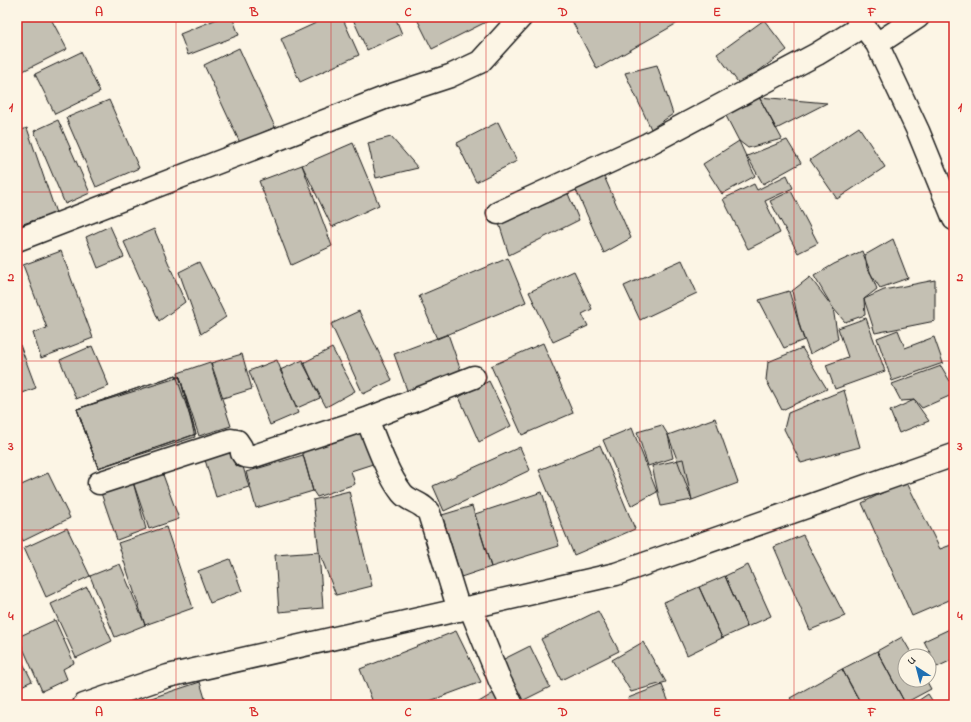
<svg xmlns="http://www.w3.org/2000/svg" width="971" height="722" font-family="'Indie Flower',sans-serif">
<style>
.building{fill:#c4c0b3;stroke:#1c1c1c}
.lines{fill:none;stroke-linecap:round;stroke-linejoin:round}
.minor-casing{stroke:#1c1c1c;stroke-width:25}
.minor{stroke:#fcf5e5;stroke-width:22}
.grid{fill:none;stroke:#d62828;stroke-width:1;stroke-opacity:0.55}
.neatline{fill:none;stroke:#d62828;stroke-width:1.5}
.grid-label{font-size:13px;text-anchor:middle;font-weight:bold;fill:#d62828}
</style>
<rect width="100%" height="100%" fill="#fcf5e5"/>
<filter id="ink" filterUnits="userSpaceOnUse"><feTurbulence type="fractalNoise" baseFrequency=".025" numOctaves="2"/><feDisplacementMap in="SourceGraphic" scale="8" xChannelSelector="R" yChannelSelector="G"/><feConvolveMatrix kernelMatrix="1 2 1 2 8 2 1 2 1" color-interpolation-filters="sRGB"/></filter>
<g filter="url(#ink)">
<path class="building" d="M29,17h21l17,32 -50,25v-51z
M222,17h10l7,18 -51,20 -8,-21z
M329,17h13l17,38 -59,27 -19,-43z
M352,17h43l7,17 -35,16z
M416,17h80l-64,32z
M570,17h118l-91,52z
M764,20l23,30 -47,35 -23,-31z
M239,48l36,79 -35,16 -36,-78z
M81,52l19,40 -45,22 -20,-40z
M657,65l16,49 -22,15 -26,-56z
M759,97l23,42 -34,9 -9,-7 -14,-27z
M759,97l68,6 -51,26z
M109,100l30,68 -43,19 -30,-69z
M58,120l32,73 -25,11 -31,-73z
M498,122l19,39 -41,21 -19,-39z
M859,127l26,40 -48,32 -27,-39z
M27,128l29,85 -39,13v-94z
M391,137l27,31 -42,10 -8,-35z
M787,140l14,23 -38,21 -16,-28z
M739,141l16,35 -33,18 -19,-30z
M353,143l26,62 -47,22 -30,-62z
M302,165l30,81 -41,19 -32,-84z
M600,167l31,71 -27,15 -32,-72z
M787,175l6,13 -28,13 15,32 -32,16 -25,-50 31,-15 3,6z
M564,184l15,36 -70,35 -12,-38z
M791,191l27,52 -20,10 -28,-52z
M110,226l14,31 -26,11 -12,-31z
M154,229l31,73 -26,19 -35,-79z
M893,239l15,39 -28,10 -13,-20 -2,-13z
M61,251l32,87 -52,20 -8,-25 14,-5 -24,-63z
M862,251l15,38 -13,10 1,16 -20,7 -12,-14 -19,-32 20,-12z
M508,258l18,44 -89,37 -18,-43z
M682,260l15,33 -57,27 -16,-34z
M199,262l27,55 -25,17 -22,-62z
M574,271l18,38 -10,5 6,12 -35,16 -24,-50z
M810,277l23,31 5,31 -28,15 -10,-26 -8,-37z
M935,280v41l-60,12 -11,-34 20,-9z
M789,291l15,49 -20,8 -25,-48z
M359,311l33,69 -29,14 -32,-70z
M866,318l19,53 -50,18 -9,-24 22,-8 -10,-29z
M898,330l7,18 29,-11 9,26 -51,18 -15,-43z
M448,334l14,40 -54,19 -14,-39z
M543,343l30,70 -51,22 -31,-69z
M20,345l16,43 -19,7v-49z
M92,346l17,40 -33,13 -16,-39z
M332,348l23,43 -29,16 -23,-44z
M802,348l25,41 -45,21 -16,-30 2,-18z
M242,354l10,35 -29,9 -12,-35z
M277,360l21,53 -28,12 -21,-54z
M303,360l17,38 -23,10 -17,-38z
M210,362l21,64 -32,10 -21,-63z
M941,366l13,22v6l-32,14 -7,-8 -14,1 -9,-17z
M176,375l4,2 15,60 -97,31 -21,-59z
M176,375l20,59 -98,34 -21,-59z
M180,377l16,57 -98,34 -21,-59z
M489,381l22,45 -32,16 -20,-45z
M844,390l16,57 -59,16 -17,-34 4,-16z
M914,400l15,21 -30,12 -9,-22z
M715,418l23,65 -46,17 -24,-65z
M662,425l6,10 5,23 -25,8 -11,-34z
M367,426l12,36 -28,9 4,13 -38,13 -4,-6 -12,-44z
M632,428l25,64 -26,14 -28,-66z
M236,443l13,44 -33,10 -13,-44z
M600,445l35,84 -61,26 -35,-85z
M520,447l10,23 -86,41 -11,-25z
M303,455l10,36 -57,17 -10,-36z
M683,459l9,41 -31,6 -9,-40z
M162,472l17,47 -30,10 -16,-47z
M48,473l22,45 -47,23 -6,-12v-42z
M906,481l34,68 14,-5v54l-42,18 -50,-113z
M133,482l13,47 -29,11 -17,-50z
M349,491l23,95 -36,9 -17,-43 -6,-52z
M542,492l17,54 -68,21 -16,-53z
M472,506l19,61 -30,10 -19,-62z
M166,527l27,81 -48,17 -27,-82z
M67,528l23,48 -44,21 -22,-49z
M803,535l42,81 -35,14 -36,-83z
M319,552l4,56 -44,4 -4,-57z
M230,559l12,32 -32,12 -12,-32z
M120,564l25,61 -30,12 -25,-61z
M748,565l23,51 -24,11 -22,-51z
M725,576l22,51 -25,11 -23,-51z
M87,587l25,54 -36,17 -25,-54z
M699,587l23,51 -35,17 -23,-53z
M17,608l3,7 -3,2z
M598,611l21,40 -58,29 -20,-41z
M55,620l19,43 -11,6 4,10 -25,12 -24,-54z
M954,627v32l-17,8 -13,-26z
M456,631l25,51 -62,23h-45l-14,-36z
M902,637l11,19h-8v24h21l5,9 -26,14 -28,-52z
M643,642l23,40 -35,10 -19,-32z
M530,646l20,41 -30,15 -20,-41z
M17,651l15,30 -15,7z
M877,651l28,52 1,2h-45l-19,-36z
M842,669l20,36h-67l-5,-7z
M200,682l7,23h-77z
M662,685l8,20h-39l-3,-7z
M497,691l9,14h-32z
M928,694l7,11h-23z"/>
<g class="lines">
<defs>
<path id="minor" d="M857,17l20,27 41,87 36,88
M877,44l41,-27
M498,213l150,-69 169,-90 36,-22 8,-9
M17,240l375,-145 58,-19 30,-14 41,-45
M367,419c9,22 20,55 35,74 7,9 20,9 27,20l30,97
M99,483l132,-43 6,1 4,6 1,6 2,3 7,1 116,-38 107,-42
M470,607l30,74 12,24
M84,705l84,-29 448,-102 338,-119"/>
</defs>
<use href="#minor" class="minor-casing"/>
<use href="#minor" class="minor"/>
</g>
</g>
<path class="grid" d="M176,17v688M331,17v688M486,17v688M640,17v688M794,17v688M17,192h937M17,361h937M17,530h937"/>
<rect width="971" height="722" fill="none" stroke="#fcf5e5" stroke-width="44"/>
<g transform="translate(917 668) rotate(324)"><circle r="19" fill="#fcf5e5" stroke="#a29e95"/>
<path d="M0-3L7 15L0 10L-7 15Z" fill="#1f6fb2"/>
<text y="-6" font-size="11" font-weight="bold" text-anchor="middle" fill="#1c1c1c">U</text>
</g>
<rect x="22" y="22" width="927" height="678" class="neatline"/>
<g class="grid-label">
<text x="99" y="16">A</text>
<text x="254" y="16">B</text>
<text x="408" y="16">C</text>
<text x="563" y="16">D</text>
<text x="717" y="16">E</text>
<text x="872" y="16">F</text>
<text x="11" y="111">1</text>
<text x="960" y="111">1</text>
<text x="11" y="281">2</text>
<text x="960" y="281">2</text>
<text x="11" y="450">3</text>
<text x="960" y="450">3</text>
<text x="11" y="620">4</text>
<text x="960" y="620">4</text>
<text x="99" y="716">A</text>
<text x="254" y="716">B</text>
<text x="408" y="716">C</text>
<text x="563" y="716">D</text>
<text x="717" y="716">E</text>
<text x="872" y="716">F</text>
</g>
</svg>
